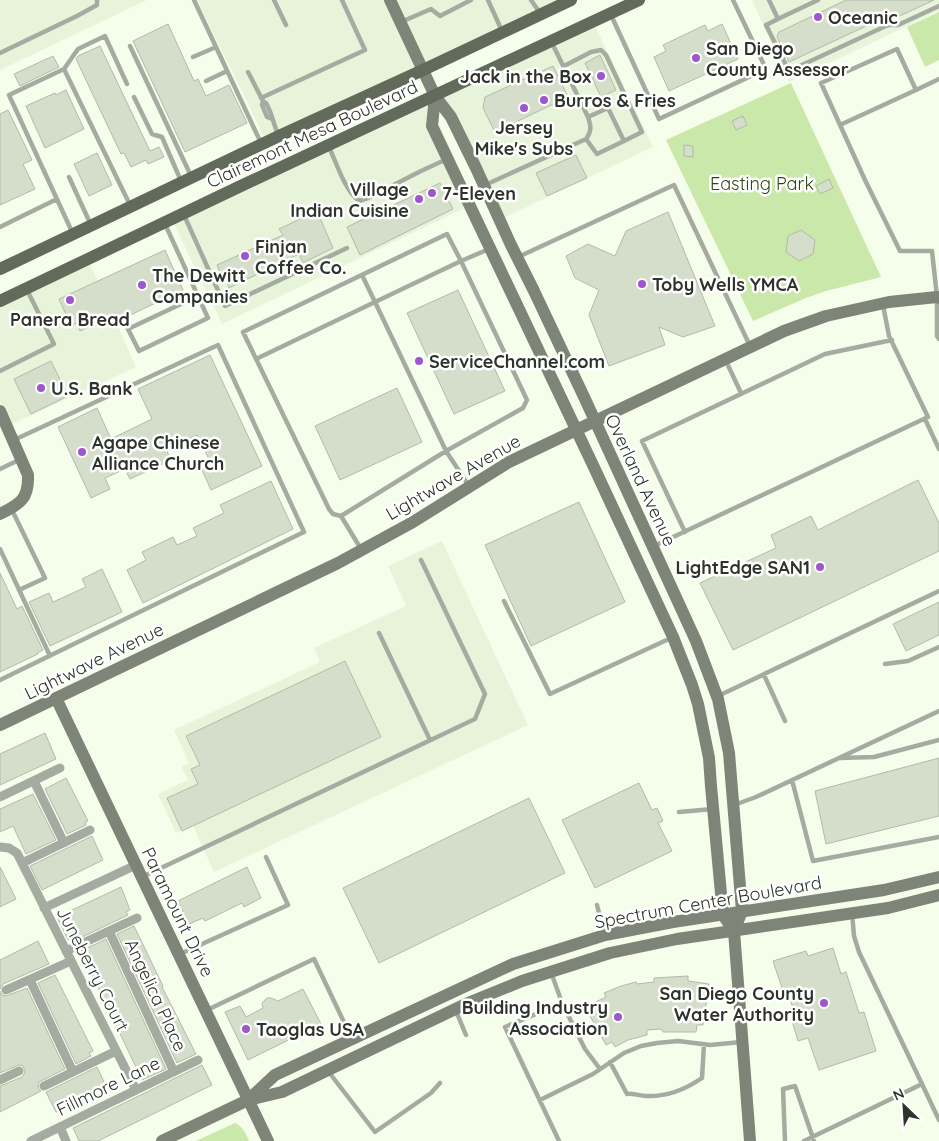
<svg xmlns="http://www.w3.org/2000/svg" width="939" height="1141" font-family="Quicksand,sans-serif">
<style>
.built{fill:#e7f4d9}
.green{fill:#cae8a9}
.building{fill:#d4deca;stroke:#b1bba7}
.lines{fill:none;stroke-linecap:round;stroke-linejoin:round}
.lane{stroke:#a6aba2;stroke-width:4.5}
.street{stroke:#a6aba2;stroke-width:9}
.secondary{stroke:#7e8578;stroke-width:12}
.primary{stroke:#626a5b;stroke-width:12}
.poi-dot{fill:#9c57cc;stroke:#fff;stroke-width:2}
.labels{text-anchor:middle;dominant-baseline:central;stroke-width:5;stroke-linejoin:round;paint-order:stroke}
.poi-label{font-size:18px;font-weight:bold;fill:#2f332b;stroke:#fff;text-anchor:start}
.street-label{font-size:18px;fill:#2f332b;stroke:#fff}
.park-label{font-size:18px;fill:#30460f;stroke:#fff}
</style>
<rect width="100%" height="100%" fill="#f4feea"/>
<path class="built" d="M0,0h147l-147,70z
M197,0h367l-299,139z
M752,0h187v11l-150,71z
M594,24l59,123 -150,71 -61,-122z
M429,102l46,101 -253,121 -49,-102z
M89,262l47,105 -126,58 -10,-24v-96z
M442,541l86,184 -314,147 -21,-46 -17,7 -18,-39 30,-14 -6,-13 7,-4 -15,-33 146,-68 -6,-14 92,-42 -18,-40z"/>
<path class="green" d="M939,12v48l-14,7 -18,-40z
M791,83l90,194 -55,14 -20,7 -53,23 -87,-181z
M235,1123c8,4 11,10 14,18h-53z"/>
<path class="building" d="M846,0h88l-43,20 -1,-5 -101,47 -12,-25 2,-5z
M168,24l26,57 4,-2 8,17 23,-11 18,38 -62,29 -52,-111z
M722,24l16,35 -69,32 -15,-34 12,-6 -3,-6 42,-20 3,6z
M100,46l50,105 9,-4 5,10 -16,7 -2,-4 -15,7 -7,-14 -3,1 -45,-95 2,-3z
M600,55l16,35 -15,7 -16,-34z
M53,56l6,11 -39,19 -6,-12z
M553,66l15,31 -73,35 -12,-24 2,-11z
M66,90l18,39 -39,19 -19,-42 29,-13 1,2z
M8,110l24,50 -9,4 12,25 -35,16v-91z
M743,116l4,9 -11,5 -4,-9z
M684,145l9,1v11l-9,-1z
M97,153l15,32 -23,11 -15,-32z
M576,155l11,23 -40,18 -11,-23z
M829,179l4,9 -13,6 -4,-8z
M440,183l13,26 -93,46 -13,-28z
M317,211l16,37 -30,15 -4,-9 -70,34 -6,-16 -3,1 -3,-8 66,-30 -4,-6z
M668,212l47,114 -32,11 -24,-10 6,18 -56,21 -20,-51 10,-25 -24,-12 -9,-22 22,-12 27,12 11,-25z
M801,230l14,10 -2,14 -14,7 -13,-9 2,-16z
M165,250l18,40 -63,30 -3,-7 -37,18 -3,-8 -6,3 -12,-27z
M458,290l47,101 -51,23 -47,-101z
M210,355l52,111 -51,24 -9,-20 10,-5 -15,-30 -31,14 5,11 -41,19 -5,-10 -20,9 5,11 -19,9 -33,-71 39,-19 14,31 41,-20 -14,-30z
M51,361l17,35 -37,18 -17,-35z
M397,388l25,54 -82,38 -25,-54z
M918,480l21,43v28l-206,99 -33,-67 76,-35 -5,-13 40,-19 7,14z
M271,481l22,48 -150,74 -16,-33 19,-10 -4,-8 31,-15 4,8 20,-9 -4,-8 31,-15 -4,-8z
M579,502l46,100 -94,44 -46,-101z
M102,569l20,43 -72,34 -21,-44 20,-9 4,9 33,-15 -4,-8z
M0,573l17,36 5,-3 21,44 -6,3 1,1 -38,18z
M939,602v33l-33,16 -13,-27z
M345,661l36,76 -199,94 -15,-33 31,-14 -7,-15 9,-4 -14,-29z
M45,733l11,26 -56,26v-31z
M939,758v58l-113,28 -11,-53z
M66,778l22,43 -3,1 1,3 -19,9 -22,-45z
M639,783l13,27 5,-2 6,13 -5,2 14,28 -77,37 -33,-68z
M33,794l23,46 -30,14 -13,-28 -13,6v-23z
M529,798l36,75 -186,90 -36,-75z
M92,836l11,24 -61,30 -12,-24z
M0,867l16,32 -16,8z
M247,867l14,31 -17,9 -2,-4 -37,18 -2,-3 -14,6 -11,-23z
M121,887l9,23 -4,2 2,3 -52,25 -2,-4 -6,4 -11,-23z
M134,926l29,60 -1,1 34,67 -19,9 -60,-129z
M106,939l60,130 -24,11 -61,-129z
M38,941l11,23 -46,20 -3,5v-29z
M833,948l8,26 5,-2 13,41 5,-1 12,39 -57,19 -11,-32 -10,3 -6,-20 5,-1 -9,-27 -4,1 -11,-33 33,-10 2,5z
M55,975l38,76 -4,2 2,3 -15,8 -38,-81z
M688,976v5l21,3 -6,41h-6l-1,7h-33l-2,-3 -14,1v5l-19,5 -13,7 -3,-5 -6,3 -21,-38 21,-10 -2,-4 17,-7 15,-4 1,2 17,-2v-4z
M27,988l38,81 -26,13 -1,6 3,3 -41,21v-26l22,-9 2,-3 1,-3 -2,-5 -4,-1 -19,8v-82l2,4 4,1z
M303,989l18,35 -73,36 -23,-48 15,-6 6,11 17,-9 -1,-5 5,-5h4l7,3z
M202,1065l10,20 -114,56h-19l-6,-13z
M97,1067l9,19 -50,26 -10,-20z"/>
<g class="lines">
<path class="lane" d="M194,0l67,143
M274,0l12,25
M488,0l14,31
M531,0l9,13
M769,0l9,19 40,-19
M611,15l48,104 107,-50 -33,-69
M778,19l-12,6 23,46 99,-46h10l41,-19
M401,22l30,-13 9,7 31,-16
M130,46l61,130
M0,53l77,-37 20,-11v-5
M193,57l23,-10
M564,66l27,-14 10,-2 5,5 36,77 -18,9
M64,69l14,-20 27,-13 22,48
M248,72l15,29 -1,4 5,12 5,2
M939,79l-23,11 -19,-41 -76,34 44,97 35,71h32l5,46v39l2,3
M206,81l21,-10
M134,97l18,37 10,3 19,44
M261,98l104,-48 -23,-50
M263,101l3,2c6,10 7,20 12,31
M840,125l76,-35
M586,139l11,15 27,-13 -16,-33 -20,9
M329,147c8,17 15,42 30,54l9,-3 53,-27 26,-12
M69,177l21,46
M485,185l101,-46c6,-8 5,-13 2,-22l-36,-74
M184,215l41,91 122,-58
M165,224l43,94 -69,33 -11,-22 70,-33
M0,227l57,-28
M73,234l-64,-139 55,-26 66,136
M518,257l156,-72 76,161
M256,359l119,-57 -13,-27
M726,361l15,32
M0,371l54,-27 -27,-54
M925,419l14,30
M0,469l19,-9
M12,510l33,68 -26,12
M341,516l-8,-2 -4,-5 -86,-177 204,-98 14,27 -86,41 71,149 77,-43 4,-8 -66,-139 28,-12
M685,532l-43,-91 183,-87 67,-14
M654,546l274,-129 -39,-81 -6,-31
M0,549l50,107
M361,549l-20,-33 105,-65 23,35
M504,601l46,93 121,-56
M379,633l51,107
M885,664l23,-3 31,-14
M764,675l21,46
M0,680l304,-148 -86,-187 -204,95
M718,696l221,-105
M840,758l34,-1 65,-17
M792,780l21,81 126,-24
M734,805l22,-8 183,-86
M679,812l34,-3
M142,877l333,-158 10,-25 -64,-134
M597,905l7,28
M852,913l2,23 5,16 63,132
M180,954l108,-49 -22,-48
M551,972l11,31 -57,24 54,114
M562,1003l23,46 15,20
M207,1010l107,-51 37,78
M456,1011l10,24
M610,1062l17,32c6,-1 13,2 19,2 20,1 40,-7 56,-18l2,-34
M328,1071l47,61 56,-39 9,-10
M540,1100l53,-26 31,-21 17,-7 16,-3 21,-2 32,4 31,-3
M785,1141l-2,-52 12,-3 19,55
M804,1141l118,-57 17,36"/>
<path class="street" d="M34,781l30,62
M0,797l60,-29
M0,847l9,1 8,5 119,237
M22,863l68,-33
M44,908l92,-43
M109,931l65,141
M66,951l71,-33
M30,980l43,92
M6,990l65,-29
M0,1080l19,-9
M44,1086l72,-35
M60,1127l6,14
M31,1141l167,-81"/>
<path class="secondary" d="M390,0l45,96 16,21 25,51 35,77 23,46 51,108 111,242 22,58 11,54 13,158 -8,20 16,210
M435,96l-3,30 160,337 81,174 19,48 6,19 11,54 2,28 12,129 11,16
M0,411l28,64c1,24 -8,29 -28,39
M56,698l212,443
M0,725l338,-162 75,-41 96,-60 275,-131 42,-15 63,-14 48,-5 2,1
M248,1100l27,-25 238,-111 92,-29 68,-13 211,-32 55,-13
M162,1141l86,-41 34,-8 186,-89 54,-22 88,-28 67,-14 211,-31 51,-13"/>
<path class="primary" d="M0,269l279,-133 144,-66 148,-70
M0,301l245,-117 394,-184"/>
</g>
<g class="poi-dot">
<circle cx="818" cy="17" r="5"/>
<circle cx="696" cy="58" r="5"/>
<circle cx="601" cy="76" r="5"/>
<circle cx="544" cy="100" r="5"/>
<circle cx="524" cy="108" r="5"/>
<circle cx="432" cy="193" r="5"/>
<circle cx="419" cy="199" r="5"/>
<circle cx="245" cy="256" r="5"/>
<circle cx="642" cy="284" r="5"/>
<circle cx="142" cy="285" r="5"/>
<circle cx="70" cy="300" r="5"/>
<circle cx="419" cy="361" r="5"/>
<circle cx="41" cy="388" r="5"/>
<circle cx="82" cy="452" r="5"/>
<circle cx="820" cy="567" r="5"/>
<circle cx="824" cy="1003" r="5"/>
<circle cx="618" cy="1017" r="5"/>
<circle cx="246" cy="1029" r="5"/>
</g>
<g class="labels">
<g class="poi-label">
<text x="828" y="17">Oceanic</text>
<text x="706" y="48">San Diego<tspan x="706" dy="21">County Assessor</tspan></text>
<text x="591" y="76" text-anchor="end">Jack in the Box</text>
<text x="554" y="100">Burros &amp; Fries</text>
<text x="524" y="127" text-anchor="middle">Jersey<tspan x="524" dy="21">Mike's Subs</tspan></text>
<text x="409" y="189" text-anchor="end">Village<tspan x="409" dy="21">Indian Cuisine</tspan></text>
<text x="442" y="193">7-Eleven</text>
<text x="255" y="246">Finjan<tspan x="255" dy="21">Coffee Co.</tspan></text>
<text x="152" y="275">The Dewitt<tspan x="152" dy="21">Companies</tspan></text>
<text x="652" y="284">Toby Wells YMCA</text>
<text x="70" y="319" text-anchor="middle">Panera Bread</text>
<text x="429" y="361">ServiceChannel.com</text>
<text x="51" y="388">U.S. Bank</text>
<text x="92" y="442">Agape Chinese<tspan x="92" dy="21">Alliance Church</tspan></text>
<text x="810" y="567" text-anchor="end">LightEdge SAN1</text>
<text x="814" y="993" text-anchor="end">San Diego County<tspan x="814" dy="21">Water Authority</tspan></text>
<text x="608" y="1007" text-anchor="end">Building Industry<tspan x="608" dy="21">Association</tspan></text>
<text x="256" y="1029">Taoglas USA</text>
</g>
<g class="street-label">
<text transform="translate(312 134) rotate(-25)">Clairemont Mesa Boulevard</text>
<text transform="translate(453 477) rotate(-30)">Lightwave Avenue</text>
<text transform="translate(641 480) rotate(65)">Overland Avenue</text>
<text transform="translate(94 661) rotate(-26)">Lightwave Avenue</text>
<text transform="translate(708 902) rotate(-10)">Spectrum Center Boulevard</text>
<text transform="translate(178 912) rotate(64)">Paramount Drive</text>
<text transform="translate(93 969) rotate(63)">Juneberry Court</text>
<text transform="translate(156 995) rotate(65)">Angelica Place</text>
<text transform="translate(108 1086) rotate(-26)">Fillmore Lane</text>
</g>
<g class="park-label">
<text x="762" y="183">Easting Park</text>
</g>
</g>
<g transform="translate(904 1106) rotate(335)" stroke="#ffffff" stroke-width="4" paint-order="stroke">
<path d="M0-4L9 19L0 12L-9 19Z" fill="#2f332b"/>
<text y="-8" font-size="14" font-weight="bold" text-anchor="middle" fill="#2f332b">N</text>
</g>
</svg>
